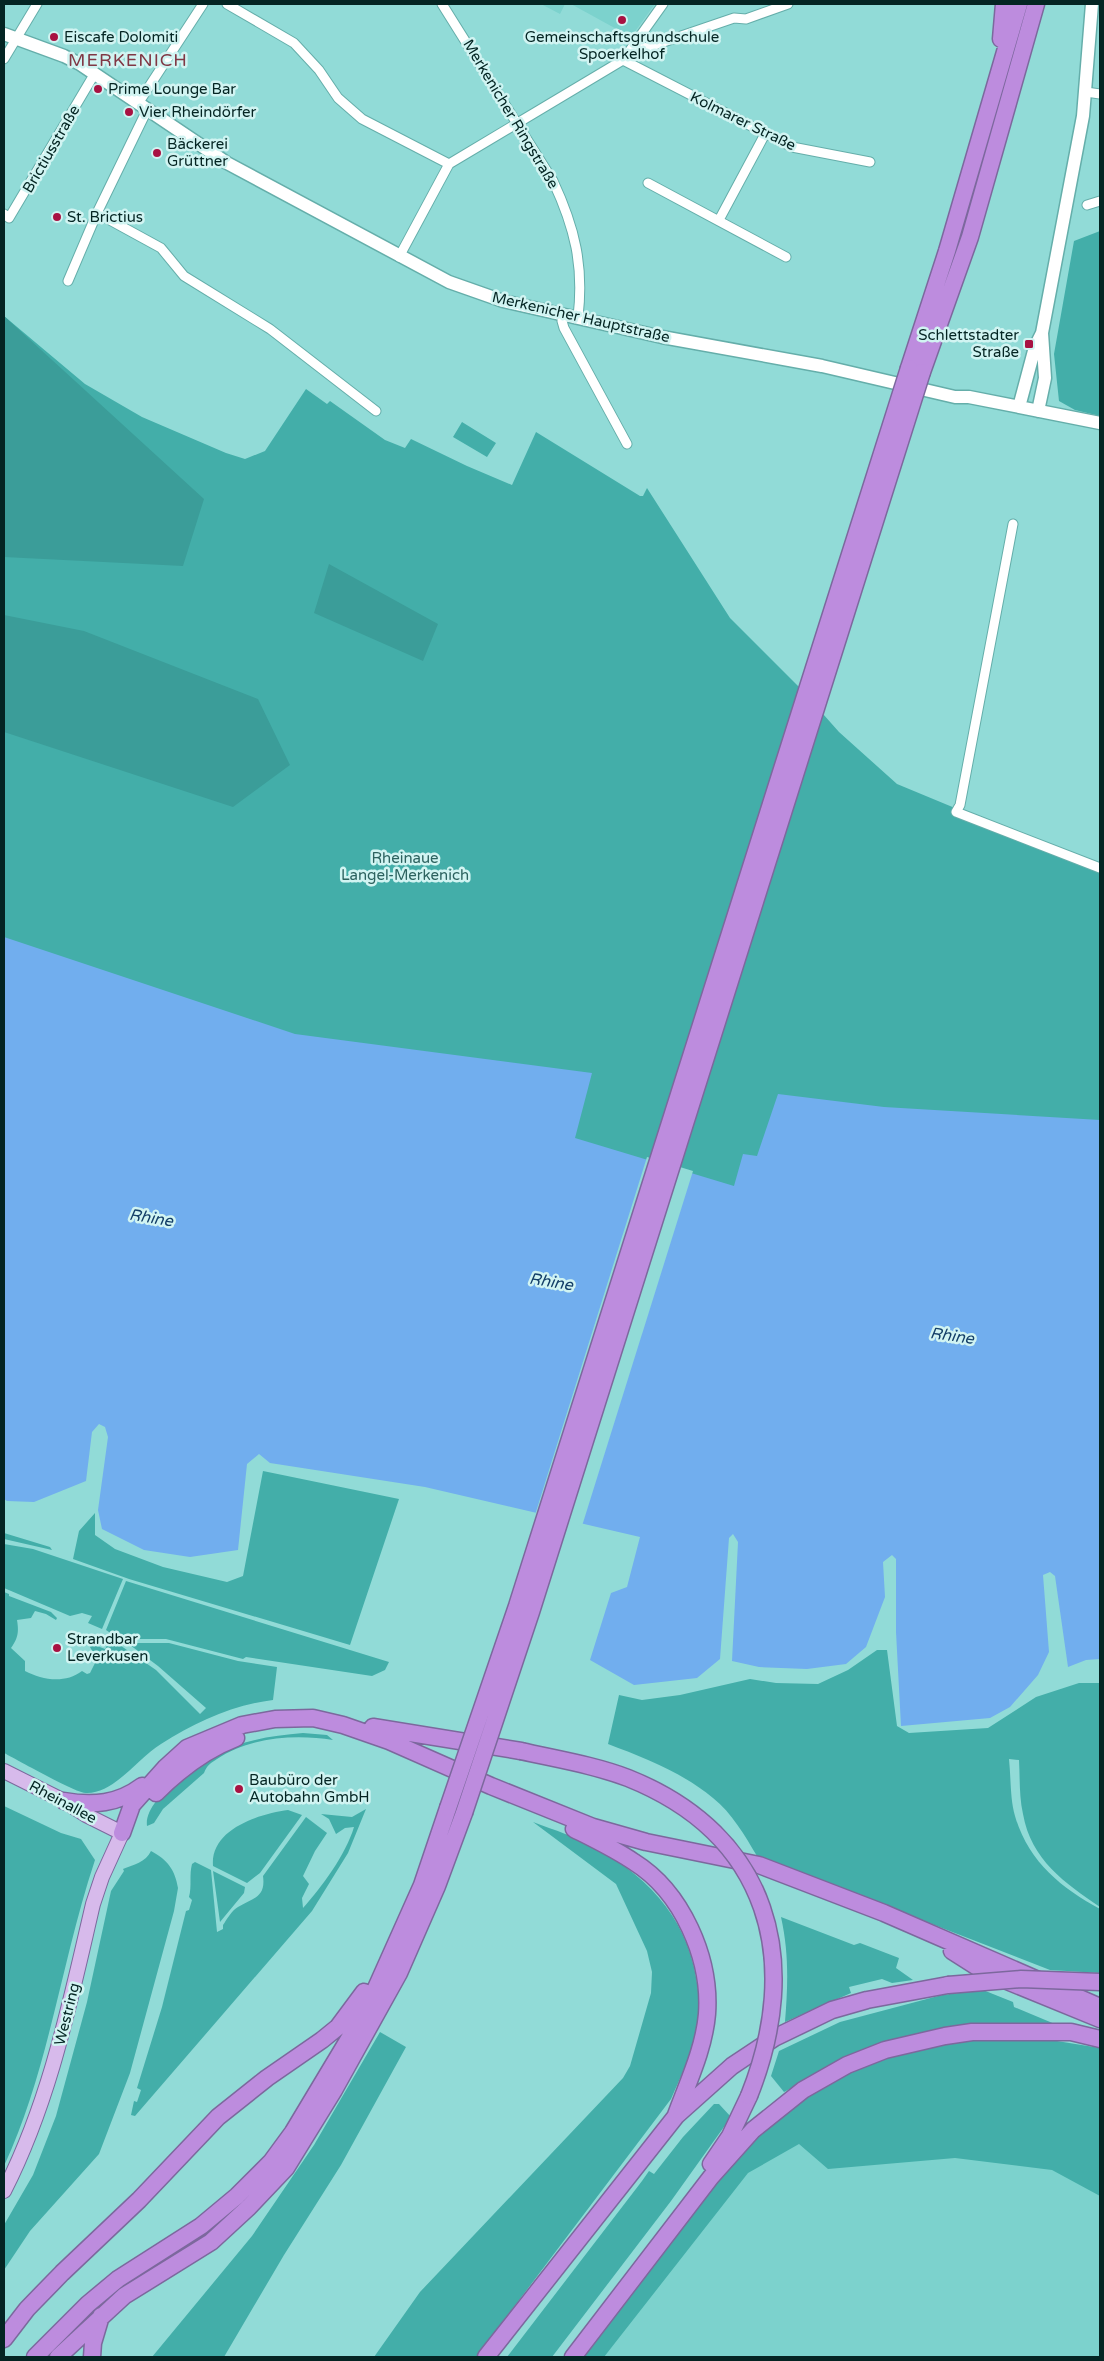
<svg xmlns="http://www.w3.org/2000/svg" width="1104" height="2361" font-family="'Varela Round',sans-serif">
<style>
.built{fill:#7cd2cd}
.green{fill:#43aea9}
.forest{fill:#3b9d99}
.water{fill:#71aeee}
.pier{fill:#91dbd7}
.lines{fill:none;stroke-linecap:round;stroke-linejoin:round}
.street-casing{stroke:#65aeaa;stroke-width:11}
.secondary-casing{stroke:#65aeaa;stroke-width:15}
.primary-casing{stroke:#7c689d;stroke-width:16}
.highway-casing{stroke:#7c689d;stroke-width:19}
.street{stroke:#fff;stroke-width:9}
.secondary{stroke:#fff;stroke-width:12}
.primary{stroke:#d7baeb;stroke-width:14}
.highway{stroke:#bd8cde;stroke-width:16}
.highway-bridge-casing{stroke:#7c689d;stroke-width:19;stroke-linecap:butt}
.highway-bridge{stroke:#bd8cde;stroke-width:16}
.poi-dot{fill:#a81242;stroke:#d1f4f2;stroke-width:2}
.labels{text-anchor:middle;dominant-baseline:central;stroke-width:5;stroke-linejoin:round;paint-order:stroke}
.poi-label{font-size:15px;fill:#042523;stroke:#d1f4f2;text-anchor:start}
.street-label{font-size:15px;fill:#042523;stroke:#d1f4f2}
.park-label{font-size:15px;fill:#2c625f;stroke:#d1f4f2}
.water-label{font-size:16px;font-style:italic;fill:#143f68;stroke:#d1f4f2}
.quarter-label{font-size:18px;letter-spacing:1px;fill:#803845;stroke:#d1f4f2}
</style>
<rect width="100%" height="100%" fill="#91dbd7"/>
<path class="built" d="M541,4h24l-5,10z
M571,4h84l-24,33z
M1100,2078v279h-506l132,-181 86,-64z"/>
<path class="green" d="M1100,231v185l-25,-6 -16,-9 -5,-47 20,-113z
M4,316l81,68 57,33 84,36 19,6 20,-8 41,-62 21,15 3,-3 55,39 20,8 6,-9 56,27 45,19 24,-53 104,64h3l4,-8 83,130 69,69 40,45 58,52 94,39 109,41v503l-1096,-193z
M462,422l34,21 -9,14 -34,-20z
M263,1471l136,28 -49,146 -221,-66 -56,-20 6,-28 16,-18v22l20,14 48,18 64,15 16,-6z
M4,1533l46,14 2,3 -48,-11z
M4,1544l29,5 90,30 -21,50 -14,-6 4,-7 -10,-3 -12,3 -66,-28z
M126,1581l263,81 -4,8 -13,6 -126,-19 -3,2 -77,-20h-47l-13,-9z
M4,1592l5,2v2l42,16 6,6 -1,2 -10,-6 -11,-3 -4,7 -14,2c2,12 1,18 -6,28l14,13v10c17,9 40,13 57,0l5,3 3,-1 7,-14 -10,-17 18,7 6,-10 45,31 44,44 6,-6 -48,-42 -28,-21 1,-2h38l69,18 39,6 -4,33c-41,5 -77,22 -112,44 -23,14 -47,50 -75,49 -11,0 -68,-33 -82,-40z
M877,1650h10l10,76 12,7 79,-5 48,-31 43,-14h21v224c-35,-24 -69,-47 -77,-93 -4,-17 -3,-37 -4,-54l-10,-1c2,19 1,40 6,57 13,45 46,72 85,93v64l-50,-3 -293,-114c-12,-20 -25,-43 -44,-58 -30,-25 -68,-40 -105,-54l11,-49 23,5 38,-5 70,-16 26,4 42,1 30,-14z
M303,1733l24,2 6,5c-38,-6 -83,-3 -116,19 -6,4 -10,6 -13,14l-41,36 -9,14 -7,3c-4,-30 62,-70 87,-80 23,-8 45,-11 69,-13z
M4,1806l57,27 20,6 14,21c-34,102 -46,209 -91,306z
M366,1809l-18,44 -36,58 -177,205 -4,-1 3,-14 3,1 4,-12 -4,-2 25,-81 24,-96 3,-1 3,-10 -3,-3c3,-11 0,-22 3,-33l3,-2 16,8 6,62 6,-3v-4c4,-6 9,-15 15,-18 15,-9 28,-9 25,-31l43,-59 21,16 -12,18 -12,25 6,8 -7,14 1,10c19,-21 43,-54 51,-81l-9,1 -9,6 -7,-15 -8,-5 31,3z
M288,1810l14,5 -42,58 -13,10 -34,-17c-3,-37 46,-52 75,-56z
M533,1822c21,8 44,15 63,26 57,32 95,76 102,142 0,7 2,15 2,23 -2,30 -17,58 -29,86l-195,258h-102l46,-65 203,-214 7,-12 21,-73 1,-21 -5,-21 -31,-67z
M151,1851c17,9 24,19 27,37l-4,23 -44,162 -31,81 -69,77 -26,39v-45l29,-50 23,-59 31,-114 24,-111 13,-20 -1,-2c10,-4 23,-7 28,-18z
M213,1871l32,16 -1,6 -24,29z
M781,1917l73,28 6,-2 39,15 -3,10 17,12 -21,3 -10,-4 -33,8 2,6 -66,29c3,-37 4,-69 -4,-105z
M983,1990l30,12 1,5 48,20c-33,-1 -67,-3 -99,-1 -65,6 -123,36 -179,66l-13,-16 8,-25 61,-29 102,-27z
M380,2032l26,15 -65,118 -57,90 -60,102h-72l100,-121 62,-91z
M1004,2038l53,3 43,7v148l-48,-26 -97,-12 -127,11 -29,-25 -51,29 -144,184h-23l140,-182 52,-55 41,-28 41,-23 47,-16 47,-11z
M714,2104h5l12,13 -60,84 -119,156h-45l135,-176 7,-10 5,3 29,-37z"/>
<path class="forest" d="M4,316l200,183 -21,67 -179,-9z
M329,564l109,60 -15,37 -109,-48z
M4,615l80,16 174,68 32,66 -57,42 -229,-75z"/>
<path class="water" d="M4,937l291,97 297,39 -17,65 159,48 9,-32 14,2 21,-62 106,13 216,13v539l-14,1 -18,7 -13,-91 -5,-4 -7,3 6,77 -11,23 -28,32 -20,11 -89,8 -5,-94v-73l-4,-4 -9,7 2,35 -19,50 -20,17 -39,5 -48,-2 -27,-6 6,-119 -5,-8 -4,4 -9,121 -23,19 -63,7 -44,-25 21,-67 16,-6 13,-50 -215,-50 -155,-24 -11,-9 -12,10 -9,86 -48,7 -46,-7 -42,-21 -4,-19 10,-73 -3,-10 -6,-3 -7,8 -6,49 -52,21 -27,-1 -3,-2z"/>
<path class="pier" d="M647,1157l46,14 -111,355 -47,-11z"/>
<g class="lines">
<defs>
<path id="street" d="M227,4l67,39 25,27 19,28 24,21 87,45
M442,4l111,177c22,47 31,85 25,136
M635,44l11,4 88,-30 12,1 42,-15
M4,59l33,-55
M623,60l169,87 78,15
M1086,92l14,2
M139,102l64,-98
M648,183l138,74
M1087,205l13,-4
M97,213l64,35 23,28 86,53 106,82
M4,214l5,4 86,-145
M719,220l46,-86
M399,257l50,-93 174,-104 40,-56
M68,281l29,-68 51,-105
M564,315l-2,6 2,7 63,116
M1013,524l-53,281 -4,7 144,56"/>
<path id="secondary" d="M4,34l60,22 16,8 147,99 222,119 54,19 159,36 160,29 133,31h14l131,26
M1019,407l16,-60 7,-14
M1038,411l7,-33 -3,-45 41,-217 9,-112"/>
<path id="primary" d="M4,1771l60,30 22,14 36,18 -20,44 -9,27c-23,98 -43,197 -89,287"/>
<path id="highway" d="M1001,39l3,-35
M909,368l38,-117 72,-247
M922,372l48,-135 66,-233
M373,1727l148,24
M156,1793c23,-23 49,-43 80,-55
M64,1801c29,5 54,3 78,-15
M574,1829c20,10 41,20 60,33 48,30 77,96 73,152 -3,35 -19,68 -31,101
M122,1833l10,-28 33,-37 22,-20 55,-23 33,-6 38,-1 30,7 46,16 102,45 102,41 53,15 113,23 125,48 216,94
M952,1951l33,21 115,47
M711,2164l19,-28 19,-40
M4,2339l23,-30 35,-36 77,-73 79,-83 49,-39 55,-38 16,-13 26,-35
M35,2357l53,-53 30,-25 83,-53 36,-30 34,-34 22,-30 57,-95 26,-49 46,-103 26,-77
M58,2357l66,-61 87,-54 38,-35 37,-39 48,-78 65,-117 38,-87 27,-73
M92,2357l1,-14 8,-27
M486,2357l190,-241 56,-50 42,-28 58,-28 35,-10 81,-15
M573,2357l138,-180 42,-47 50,-40 44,-25 38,-15 60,-14 27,-4h99l29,7"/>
</defs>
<use href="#street" class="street-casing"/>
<use href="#secondary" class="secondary-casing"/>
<use href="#primary" class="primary-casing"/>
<use href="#highway" class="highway-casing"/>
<use href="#street" class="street"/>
<use href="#secondary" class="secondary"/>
<use href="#primary" class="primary"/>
<use href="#highway" class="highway"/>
<defs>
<path id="highway-bridge" d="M521,1751c35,8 73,14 107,27 142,57 175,183 121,318
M448,1808l69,-202 392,-1238
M464,1813l67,-201 391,-1240
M948,1985l73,-6 79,3"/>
</defs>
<use href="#highway-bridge" class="highway-bridge-casing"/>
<use href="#highway-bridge" class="highway-bridge"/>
</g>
<g class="poi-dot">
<circle cx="622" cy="20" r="5"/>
<circle cx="54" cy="37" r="5"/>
<circle cx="98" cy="89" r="5"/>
<circle cx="129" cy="112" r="5"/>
<circle cx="157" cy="153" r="5"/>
<circle cx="57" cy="217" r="5"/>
<rect x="1024" y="339" width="10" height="10" rx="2.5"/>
<circle cx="57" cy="1648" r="5"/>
<circle cx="239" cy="1789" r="5"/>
</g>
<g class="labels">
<g class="poi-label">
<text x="64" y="37">Eiscafe Dolomiti</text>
<text x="622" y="37" text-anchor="middle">Gemeinschaftsgrundschule<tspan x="622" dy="17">Spoerkelhof</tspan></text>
<text x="108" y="89">Prime Lounge Bar</text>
<text x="139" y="112">Vier Rheindörfer</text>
<text x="167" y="144">Bäckerei<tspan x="167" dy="17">Grüttner</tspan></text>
<text x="67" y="217">St. Brictius</text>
<text x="1019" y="335" text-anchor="end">Schlettstadter<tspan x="1019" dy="17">Straße</tspan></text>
<text x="67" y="1639">Strandbar<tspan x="67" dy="17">Leverkusen</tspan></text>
<text x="249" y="1780">Baubüro der<tspan x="249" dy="17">Autobahn GmbH</tspan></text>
</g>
<g class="street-label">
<text transform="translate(511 114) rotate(59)">Merkenicher Ringstraße</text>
<text transform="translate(743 121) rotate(26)">Kolmarer Straße</text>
<text transform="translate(51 149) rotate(-60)">Brictiusstraße</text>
<text transform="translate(581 317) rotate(13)">Merkenicher Hauptstraße</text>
<text transform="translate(63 1802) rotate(28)">Rheinallee</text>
<text transform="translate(67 2014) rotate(-76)">Westring</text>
</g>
<g class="park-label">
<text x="405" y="858">Rheinaue<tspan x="405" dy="17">Langel-Merkenich</tspan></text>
</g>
<g class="water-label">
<text transform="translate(151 1218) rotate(9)">Rhine</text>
<text transform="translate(551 1282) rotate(9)">Rhine</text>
<text transform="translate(952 1336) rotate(8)">Rhine</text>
</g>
<g class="quarter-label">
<text x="128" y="60">MERKENICH</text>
</g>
</g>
<rect width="1104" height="2361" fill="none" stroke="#042523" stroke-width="10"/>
</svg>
